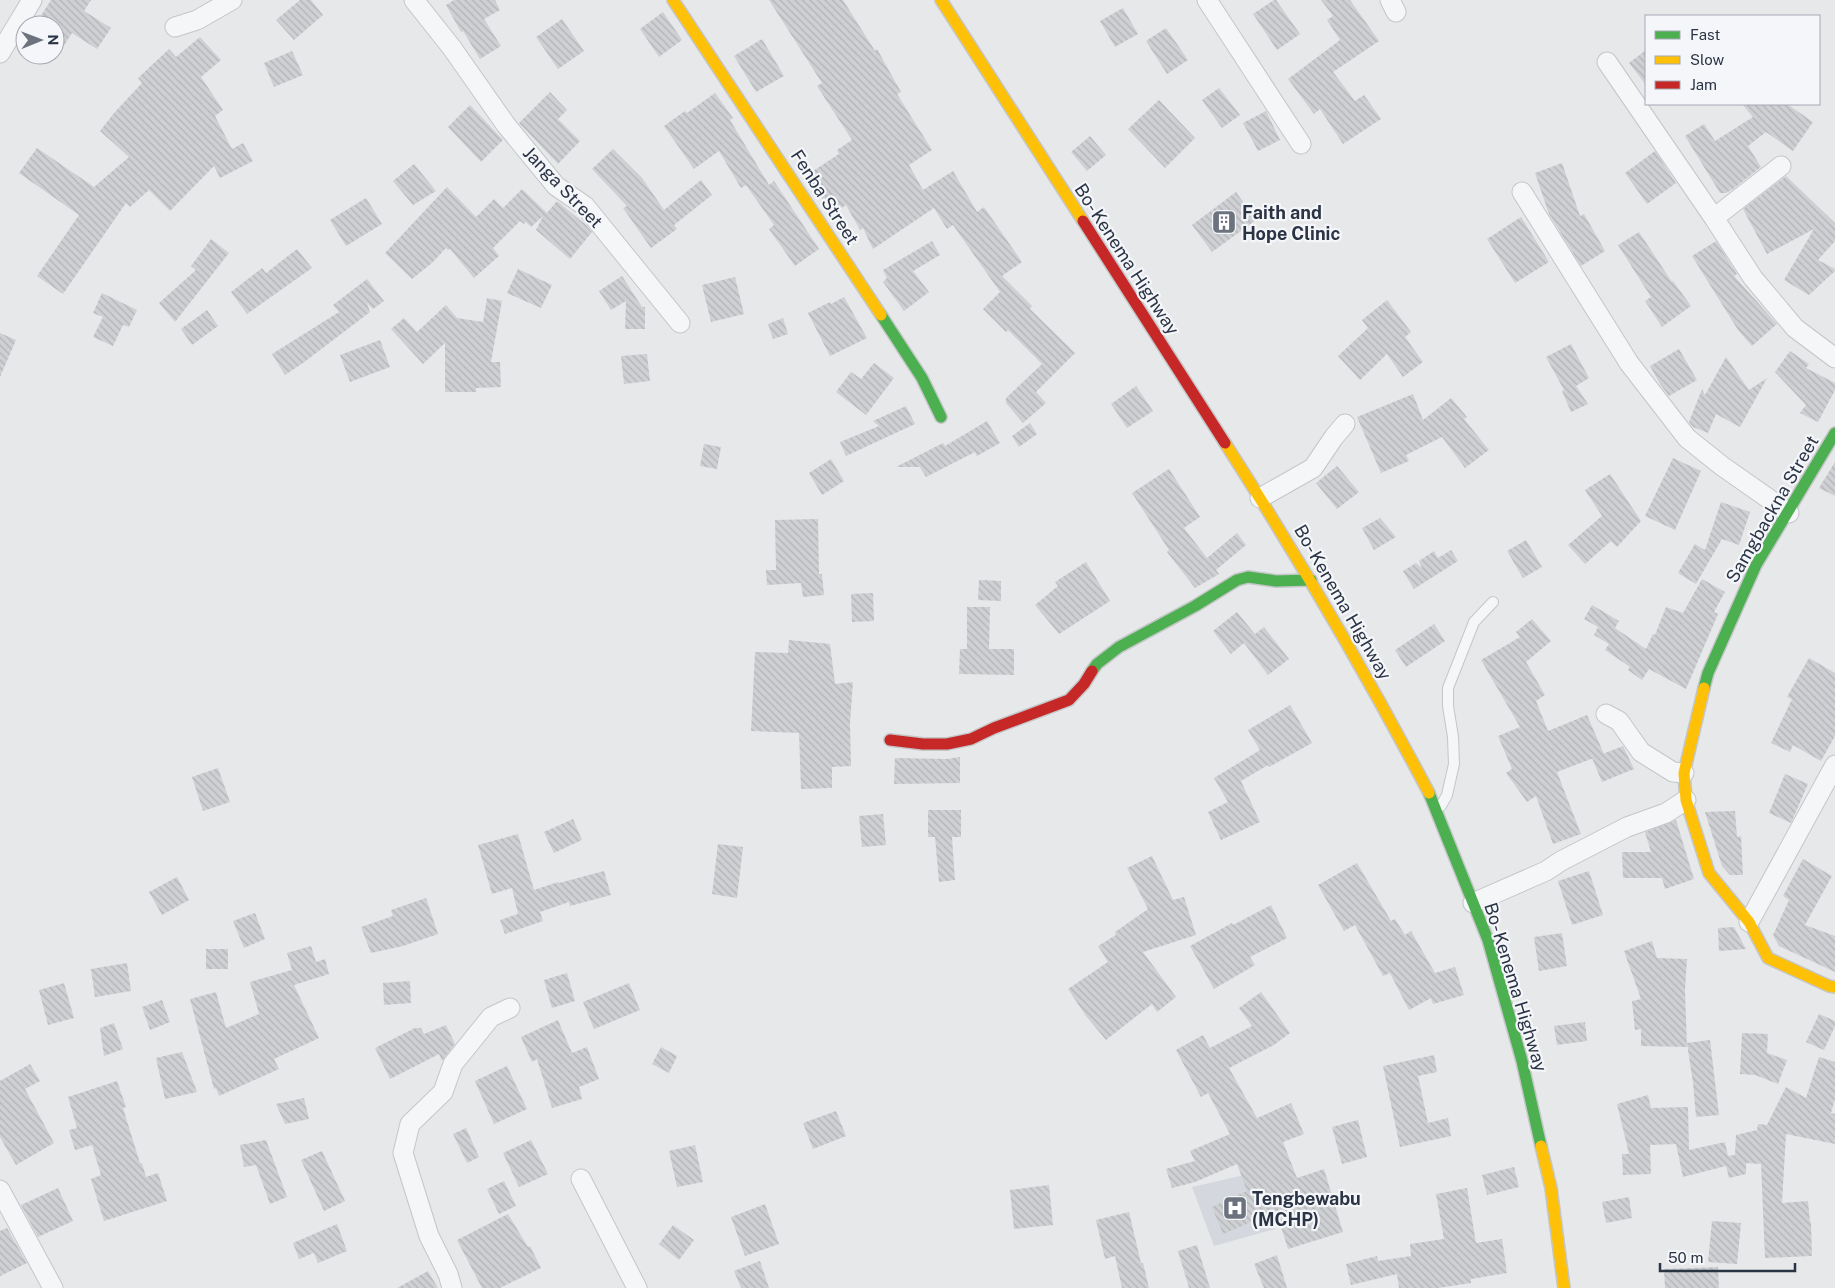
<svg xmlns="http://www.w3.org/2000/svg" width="1835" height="1288" font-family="'Public Sans',sans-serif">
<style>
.built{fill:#d4d7dd}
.building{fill:url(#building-back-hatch)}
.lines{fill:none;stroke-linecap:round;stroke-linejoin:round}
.lane-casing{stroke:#c4c6c8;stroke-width:12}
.street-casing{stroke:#c4c6c8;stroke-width:21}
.fast-casing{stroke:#c4c6c8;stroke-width:14}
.slow-casing{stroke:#c4c6c8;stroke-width:14}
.jam-casing{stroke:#c4c6c8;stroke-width:14}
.lane{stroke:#f5f6f7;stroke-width:10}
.street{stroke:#f5f6f7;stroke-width:19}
.fast{stroke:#4caf50;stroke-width:11}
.slow{stroke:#ffc107;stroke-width:11}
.jam{stroke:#c62828;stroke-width:11}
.labels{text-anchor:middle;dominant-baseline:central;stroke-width:4.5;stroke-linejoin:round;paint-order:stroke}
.street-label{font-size:18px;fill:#2b3445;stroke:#f4f6f9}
.poi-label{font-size:18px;font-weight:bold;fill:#2b3445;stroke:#f4f6f9;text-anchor:start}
</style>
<defs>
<pattern id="building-back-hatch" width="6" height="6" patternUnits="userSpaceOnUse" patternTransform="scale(1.25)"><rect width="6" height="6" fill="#ced0d3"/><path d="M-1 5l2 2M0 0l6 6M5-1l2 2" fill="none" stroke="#b1b3b6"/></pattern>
</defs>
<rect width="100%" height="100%" fill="#e6e8ea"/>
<path class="built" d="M1262,1171l13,58 -61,17 -22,-59z"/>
<path class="building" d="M51,0h40l-7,11 27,17 -14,21 -25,-16 -17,27v-35h-20z
M300,0h11l12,15 -29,25 -18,-20z
M454,0h41l5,10 -16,9 17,27 -21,13 -17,-28 -2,1 -15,-27z
M769,0h74l32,51 2,-2 24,43 -4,2 35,56 -23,15 14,25 30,-19 24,41 7,-5 38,55 -20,14 30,30 -2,3 45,44 -39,39 10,11 -23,20 -17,-20v-5l36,-34 -34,-34 -2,2 -23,-23 17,-17 -47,-67 -6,4 -13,-21 -61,41 -10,-21 -3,2 -14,-25 -14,9 -25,-39 32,-21 -2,-4 15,-10 -35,-54 5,-3z
M1274,0h2l24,34 -23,16 -24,-36z
M1321,0h29l29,41 -46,31 22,29 9,-6 17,24 -38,25 -23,-35 -6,5 -26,-35 52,-39 -13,-20 6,-4z
M1123,8l15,26 -23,13 -15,-26z
M663,12l19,28 -23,17 -19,-28z
M562,19l22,32 -26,18 -22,-32z
M1166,28l22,32 -21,14 -21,-33z
M200,37l21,23 -20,17 22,33 -8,6 17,33 11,-6 10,18 -33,17 -6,-12 -44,45 -21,-21 -19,17 -4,-4 -63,91 -26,-18 42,-61 -60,-42 18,-25 57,39 35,-30 -29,-26 14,-18 28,-30 -4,-5 31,-29 7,8z
M762,39l22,37 -28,16 -22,-36z
M1646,50v35l-17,-22z
M292,51l11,24 -29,12 -10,-24z
M1219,88l21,27 -18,13 -20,-28z
M550,92l17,18 -9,9 22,22 -22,23 -39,-41z
M715,93l18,25 -3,2 39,65 5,-4 45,68 -24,17 -26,-37 5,-4 -28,-40 -5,3 -22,-37 -25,18 -30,-43 21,-15 2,2z
M1159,100l36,38 -30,30 -37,-39z
M1742,104h45l26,18 -20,29 -27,-19 -18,14 13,21 -28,22 -7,4h-6l-35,-57 19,-12 11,17 38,-24z
M470,105l33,35 -22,22 -33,-35z
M1266,111l14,29 -22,11 -15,-28z
M1090,136l16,19 -19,16 -16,-19z
M613,149l29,29 22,32 37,-30 11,15 -38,30 3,4 -26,19 -28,-40 4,-2 -35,-37z
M1655,151l21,32 -29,21 -22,-31z
M1562,163l18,53 4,-2 21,37 -24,15 -32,-52 -14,-41z
M414,164l22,27 -23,14 -20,-24z
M1786,176l49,47v18l-17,19 17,9v2l-26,24 -25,-15 30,-51 -47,25 -24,-45z
M447,187l29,30 18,-18 9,9 19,-19 25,24 10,-12 28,23 7,8 -22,27 -34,-29 7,-14 -12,11 -5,-5 -2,2 -4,-3 -27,27 6,8 -25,22 -24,-29 -2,1 -2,-2 -14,15 -20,16 -27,-26z
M1236,192l20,28 -44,32 -20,-27z
M366,198l16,26 -36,22 -16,-26z
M1521,217l28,45 -34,21 -28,-44z
M1639,232l33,50 1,-1 18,25 -29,21 -17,-26 6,-4 -33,-52z
M211,239l18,14 -54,69 -16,-19 37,-33 -5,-4z
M932,241l8,14 -27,16 16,21 -25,19 -21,-29 4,-4 -4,-8z
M1716,241l21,33 -3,2 43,48 -25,22 -14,-16 -46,-74z
M297,249l15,19 -65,46 -16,-22 31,-24 4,5z
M518,269l34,16 -11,23 -34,-15z
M622,276l20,31h3v22h-20l1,-28 -15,9 -12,-19z
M735,277l9,37 -33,8 -9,-37z
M367,279l17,22 -11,8 -6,-6 3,9 -67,51 -18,12 -13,-21 67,-42 -6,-7z
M102,293l35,17 -8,17 -6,-2 -10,21 -20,-9 10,-20 -10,-4z
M844,297l23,41 -37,18 -22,-43 22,-11 1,2z
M487,298l15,3 -11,61h9l1,25 -25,1v4h-31v-49l-22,21 -32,-35 13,-11 13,14 29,-27 11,13 26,4z
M1387,300l24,32 -6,5 18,25 -20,15 -16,-23 -27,26 -22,-24 30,-28 -6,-8z
M207,310l11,16 -26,19 -11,-16z
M783,318l5,16 -15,5 -5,-15z
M0,333l16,7 -16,37z
M380,340l10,27 -40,15 -10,-27z
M1571,344l18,34 -13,8 12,18 -17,8 -9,-21 2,-1 -18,-33z
M1679,349l18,31 -28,16 -9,-12 -10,-18z
M1790,351l19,13 -3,4 29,15v7l-17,32 -18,-9 6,-8 -31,-33z
M647,354l3,27 -26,3 -3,-28z
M1726,357l23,33 18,-12 -27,49 -24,-13 -8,19 -15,-6 -4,-5 13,-33 3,6z
M874,363l20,15 -28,37 -30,-23 15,-20 10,7z
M1136,386l17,25 -26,17 -16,-24z
M1413,394l10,26 28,-22 16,19 -3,2 25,31 -24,18 -23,-31 -36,18 3,6 -28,12 -24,-56z
M906,406l9,18 -69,32 -6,-14 39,-16 -6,-5z
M987,421l13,22 -23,13 -2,-4 -49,25 -6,-10h-24l47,-24 2,3z
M1030,423l7,11 -18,13 -7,-11z
M704,444l17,3 -4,22 -17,-3z
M1673,458l28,13 -26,59 -30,-14z
M831,459l13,22 -22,14 -13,-22z
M1835,462v34l-16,-8z
M1337,466l22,26 -22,17 -21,-26z
M1169,469l31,48 -16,11 23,30 30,-25 9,12 -30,25 3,4 -24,14 -28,-36 2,-2 -37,-57z
M1610,474l31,47 -24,26 -6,-6 -26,23 -17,-19 34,-29 -17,-26z
M1721,502l29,10 -11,33 -17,-6 -26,45 -18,-11 17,-29 10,6z
M1380,518l16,19 -22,13 -12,-22z
M818,519l1,55h3l2,21 -21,2 -2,-14 -34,2 -1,-15h10l-1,-50z
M1526,540l16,27 -19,11 -16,-27z
M1451,550l7,11 -44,28 -11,-18 13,-8 6,5 -3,-7 15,-10 4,7z
M1086,562l24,39 -51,33 -24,-29 23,-19 -3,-4z
M1702,579l23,13 -11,20 4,2 -32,75 -37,-20 -7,11 -14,-10 2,-3 -25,-17 4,-6 -15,-9 4,-8 -14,-8 8,-14 27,16 -4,7 31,21 7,-15 2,1 11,-28 17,6z
M979,580l22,1v20l-23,-1z
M873,593l1,28 -22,1 -1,-28z
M967,607h23l-1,42h25v26l-55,-1 1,-25h7z
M1237,612l18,22 9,-7 25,32 -21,16 -24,-32 -13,11 -18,-23z
M1532,619l19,22 -25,21 19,33 -9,6 12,30 39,-16 17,39 -47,18 24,62 -28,10 -17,-48 -9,6 -21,-29 6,-4 -14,-33 22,-9 -39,-67 39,-23 -4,-5z
M1434,624l11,17 -39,26 -11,-17z
M789,640l41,4 5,40 18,-2 -3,41 1,43 -19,1v21l-31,1 -2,-56 -48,-2 4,-79 33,1z
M1809,658l26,15v63l-14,25 -28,-16 -3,7 -19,-9 21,-44 -5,-2z
M1290,705l22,38 -43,24 -1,-2 -27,16 19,41 -39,18 -13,-28 20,-10 -14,-24 46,-28 -12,-20z
M1623,746l11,23 -32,13 -10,-24z
M960,757v26l-66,1 1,-26 52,1z
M218,768l12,34 -27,9 -11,-34z
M1785,774l23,10 -17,39 -22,-10z
M928,810h33v27h-9l3,43 -16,2 -4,-45h-7z
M1735,811l2,26 4,-1 2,39h-13l-8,-9 -17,-54z
M883,814l3,31 -24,2 -3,-31z
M573,819l9,21 -28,13 -10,-21z
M1676,820l18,59 -29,10 -3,-11h-39l-1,-26h29l-6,-20z
M518,834l16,56 24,-8 1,1 45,-12 7,24 -41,11 -1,-4 -29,10 3,9 -38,13 -5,-14 18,-6 -6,-26 -20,6 -14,-49z
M718,844l25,3 -6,51 -25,-4z
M1152,856l21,44 11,-3 12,38 -53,17 33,45 -19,15 -5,-8 -46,36 -20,-24 -18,-27 40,-27 -10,-16 18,-11 -1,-3 33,-23 -21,-41z
M1803,859l29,17 -27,49 30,11v36l-56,-26 -6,-11 16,-35 -6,-4z
M1357,863l34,58 4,-2 10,16 6,-4 24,42 20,-6 9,28 -31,9 -2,-6 -22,12 -19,-37 -7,3 -28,-51 -11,6 -26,-46z
M1589,871l14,44 -31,10 -14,-44z
M177,877l12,23 -27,15 -13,-23z
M426,898l12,36 -35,12 -32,7 -10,-26 32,-11 -2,-6z
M1271,905l16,33 -37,19 5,8 -41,24 -24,-43 42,-23 1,2z
M255,913l10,26 -21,9 -11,-27z
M1734,927l12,22 -27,2 -1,-23z
M1562,933l5,33 -28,5 -5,-34z
M1652,941l5,17 30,1 -2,31 2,57 -46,-1v-17l-6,1 -3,-29 9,-2 -17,-48z
M311,946l5,16 9,-3 4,15 -35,11 25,53 -45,21 5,10 -60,27 -3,-8 -2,1 -24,-90 26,-7 10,36 33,-14 -9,-32 42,-12 -5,-17z
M206,949h22v20h-22z
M127,963l4,28 -36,6 -4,-28z
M567,973l8,28 -23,7 -8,-28z
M410,981l1,22 -27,2 -1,-22z
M64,983l10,35 -26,7 -9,-35z
M629,983l11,27 -46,19 -11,-27z
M1261,992l29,41 -16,12 -45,23 28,50 34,-15 13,31 -21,8 14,36 27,-9 19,63 -55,17 -12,-38 -53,23 -11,-27 35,-16 -10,-27 -42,18 -23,6 -6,-19 29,-8 -5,-10 40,-17 -22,-41 -7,4 -25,-47 27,-15 7,13 42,-22 -13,-18z
M162,1000l8,22 -20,8 -8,-23z
M1819,1014l16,7v5l-11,24 -18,-8z
M558,1020l14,33 15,-6 12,32 -20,8 3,12 -30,9 -15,-49 -5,3 -11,-25z
M1585,1022l2,19 -30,4 -3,-19z
M114,1023l9,26 -19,7 -4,-28z
M446,1025l9,19 -13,17 -3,-7 -49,25 -15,-31 40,-20h6l3,6z
M1742,1033l26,1 -1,19 20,7 -9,24 -23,-9 -15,-1z
M1710,1040l9,75 -23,2 -3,-34 -6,-40z
M661,1047l16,9 -8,17 -17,-9z
M182,1052l15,40 -32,7 -9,-41z
M1434,1055l3,17 -19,4 10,47 20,-5 3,18 -51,11 -17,-81z
M1819,1057l16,5v37l-4,14 4,1v30l-49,-10 -4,69 26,-2 2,21h1l1,34 -47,2 -4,-94 -15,-1v11l-17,4 -3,-12 -43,11 -7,-33 -26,1 1,29 -28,1 -1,-21h7l-12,-50 31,-9 3,13 37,-1 1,43 36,-8 3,14 7,-1 1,-20 21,-5 1,-6 9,1 19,-38 20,11z
M30,1064l10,17 -15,8 29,54 -38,22 -16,-28v-56z
M507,1066l20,43 -33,15 -19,-43z
M117,1081l9,26 -3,1 17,55h2l4,14 12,-4 9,28 -63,20 -13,-42 10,-4 -9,-30 -17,5 -6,-20 8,-2 -9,-31z
M304,1098l5,21 -24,5 -9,-20z
M836,1111l10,25 -33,13 -10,-26z
M1358,1120l9,37 -25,7 -10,-37z
M466,1128l13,29 -12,6 -14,-29z
M266,1140l21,57 -17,7 -14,-39 -12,2 -4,-22z
M531,1140l17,34 -29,13 -16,-34z
M695,1145l8,37 -26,5 -8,-36z
M322,1151l23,50 -21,10 -23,-51z
M1514,1167l5,20 -32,8 -5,-20z
M504,1181l12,25 -17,8 -12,-25z
M1049,1185l4,40 -39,4 -4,-39z
M58,1188l15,33 -35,16 -17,-32z
M1467,1188l9,55 26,-4 5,34 -36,6v4l-33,5h-39l-2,-14 -46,11 -5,-21 31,-8 1,5 33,-5 -1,-12 34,-5 -8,-45z
M1629,1197l3,21 -26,5 -4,-21z
M765,1204l14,40 -34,12 -14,-39z
M1129,1212l12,51h2l6,25h-27l-7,-32 -10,3 -9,-39z
M508,1214l20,33 2,-1 11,22 -41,20h-18l-25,-48z
M1712,1221l29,2 -4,41 -29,-2z
M337,1224l10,27 -29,12 -4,-10 -15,6 -6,-16z
M673,1225l21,15 -15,20 -20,-16z
M7,1228l20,35 -27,13v-45z
M1197,1245l13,43h-21l-11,-37z
M1277,1255l10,33h-23l-10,-24z
M760,1261l9,27h-28l-7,-17z
M1718,1267l1,21h-54l-1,-19z
M428,1271l10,17h-41z"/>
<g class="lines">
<defs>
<path id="lane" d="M1441,806l6,-11 7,-31 -1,-27 -5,-31v-18l26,-66 19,-20"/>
<path id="street" d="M414,0l38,48 54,77 50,61 29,20 95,117
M1207,0l94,144
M1390,0l6,12
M175,27l22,-7 35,-20
M0,53l32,-53
M1607,62l107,156 39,60 42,50 40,30
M1522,192l107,171 58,75 35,28 67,47
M1714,218l67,-52
M1260,498l53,-30 21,-31 11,-13
M1606,714l13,7 22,31 32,20 11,1
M1473,903l73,-32 15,-10 66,-34 39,-14 20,-13
M1749,922l86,-157
M581,1179l56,109
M0,1190l53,98
M452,1288l-4,-14 -19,-38 -26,-83 7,-29 33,-32 10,-28 38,-47 19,-9"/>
<path id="fast" d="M881,315l41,63 19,39
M1092,671l5,-7 22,-17 76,-41 42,-26 11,-3 28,4 35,-1
M1704,688l4,-15 48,-108 79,-132
M1429,793l59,147 34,121 19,85"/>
<path id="slow" d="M673,0l208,315
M941,0l142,221
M1225,443c73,114 141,230 204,350
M1704,688l-20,85 2,27 23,73 40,49 19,36 61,28 6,1
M1541,1146l10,42 13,100"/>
<path id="jam" d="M1083,221l142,222
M890,740l33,4h24l24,-5 23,-11 75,-28 15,-16 8,-13"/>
</defs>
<use href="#lane" class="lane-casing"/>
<use href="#street" class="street-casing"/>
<use href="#fast" class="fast-casing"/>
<use href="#slow" class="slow-casing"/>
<use href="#jam" class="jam-casing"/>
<use href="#lane" class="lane"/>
<use href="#street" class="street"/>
<use href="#fast" class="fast"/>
<use href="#slow" class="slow"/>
<use href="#jam" class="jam"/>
</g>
<defs>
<symbol id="building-square" viewBox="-11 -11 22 22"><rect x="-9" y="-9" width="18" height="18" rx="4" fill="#6c737f" stroke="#f4f6f9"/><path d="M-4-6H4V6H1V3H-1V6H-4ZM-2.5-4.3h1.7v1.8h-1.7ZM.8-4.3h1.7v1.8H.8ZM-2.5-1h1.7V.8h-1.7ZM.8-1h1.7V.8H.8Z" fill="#fff"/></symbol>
<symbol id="hospital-square" viewBox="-11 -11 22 22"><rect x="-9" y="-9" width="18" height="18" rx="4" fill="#6c737f" stroke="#f4f6f9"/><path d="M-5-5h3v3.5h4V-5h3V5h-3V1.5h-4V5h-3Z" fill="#fff"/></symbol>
</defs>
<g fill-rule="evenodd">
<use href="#building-square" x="1210" y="208" width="28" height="28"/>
<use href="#hospital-square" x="1221" y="1194" width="28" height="28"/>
</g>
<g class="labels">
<g class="street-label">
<text transform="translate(563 187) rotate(46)">Janga Street</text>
<text transform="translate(825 197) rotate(57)">Fenba Street</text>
<text transform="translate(1127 259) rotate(57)">Bo- Kenema Highway</text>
<text transform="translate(1772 509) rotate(-60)">Samgbackna Street</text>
<text transform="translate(1343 602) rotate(60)">Bo- Kenema Highway</text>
<text transform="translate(1516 987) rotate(73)">Bo- Kenema Highway</text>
</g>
<g class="poi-label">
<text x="1242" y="212">Faith and<tspan x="1242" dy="21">Hope Clinic</tspan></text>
<text x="1252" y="1198">Tengbewabu<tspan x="1252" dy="21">(MCHP)</tspan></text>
</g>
</g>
<rect x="1645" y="15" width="175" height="90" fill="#f4f6f9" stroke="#a4a8b1"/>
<rect x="1655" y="31" width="25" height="8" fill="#4caf50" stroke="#a4a8b1"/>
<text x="1690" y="40" font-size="15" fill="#2b3445">Fast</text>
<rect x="1655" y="56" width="25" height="8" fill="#ffc107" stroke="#a4a8b1"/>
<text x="1690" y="65" font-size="15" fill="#2b3445">Slow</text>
<rect x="1655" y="81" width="25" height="8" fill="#c62828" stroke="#a4a8b1"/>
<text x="1690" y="90" font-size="15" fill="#2b3445">Jam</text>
<g transform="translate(40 40) rotate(89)"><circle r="24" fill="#f4f6f9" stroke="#a4a8b1"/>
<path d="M0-4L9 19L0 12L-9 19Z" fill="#6c737f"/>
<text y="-8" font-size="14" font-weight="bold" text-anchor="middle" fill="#2b3445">N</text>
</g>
<path d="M1660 1263v8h135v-8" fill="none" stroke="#2b3445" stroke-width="2.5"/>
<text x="1668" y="1263" font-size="15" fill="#2b3445" stroke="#f4f6f9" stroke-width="4" paint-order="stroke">50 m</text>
</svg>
